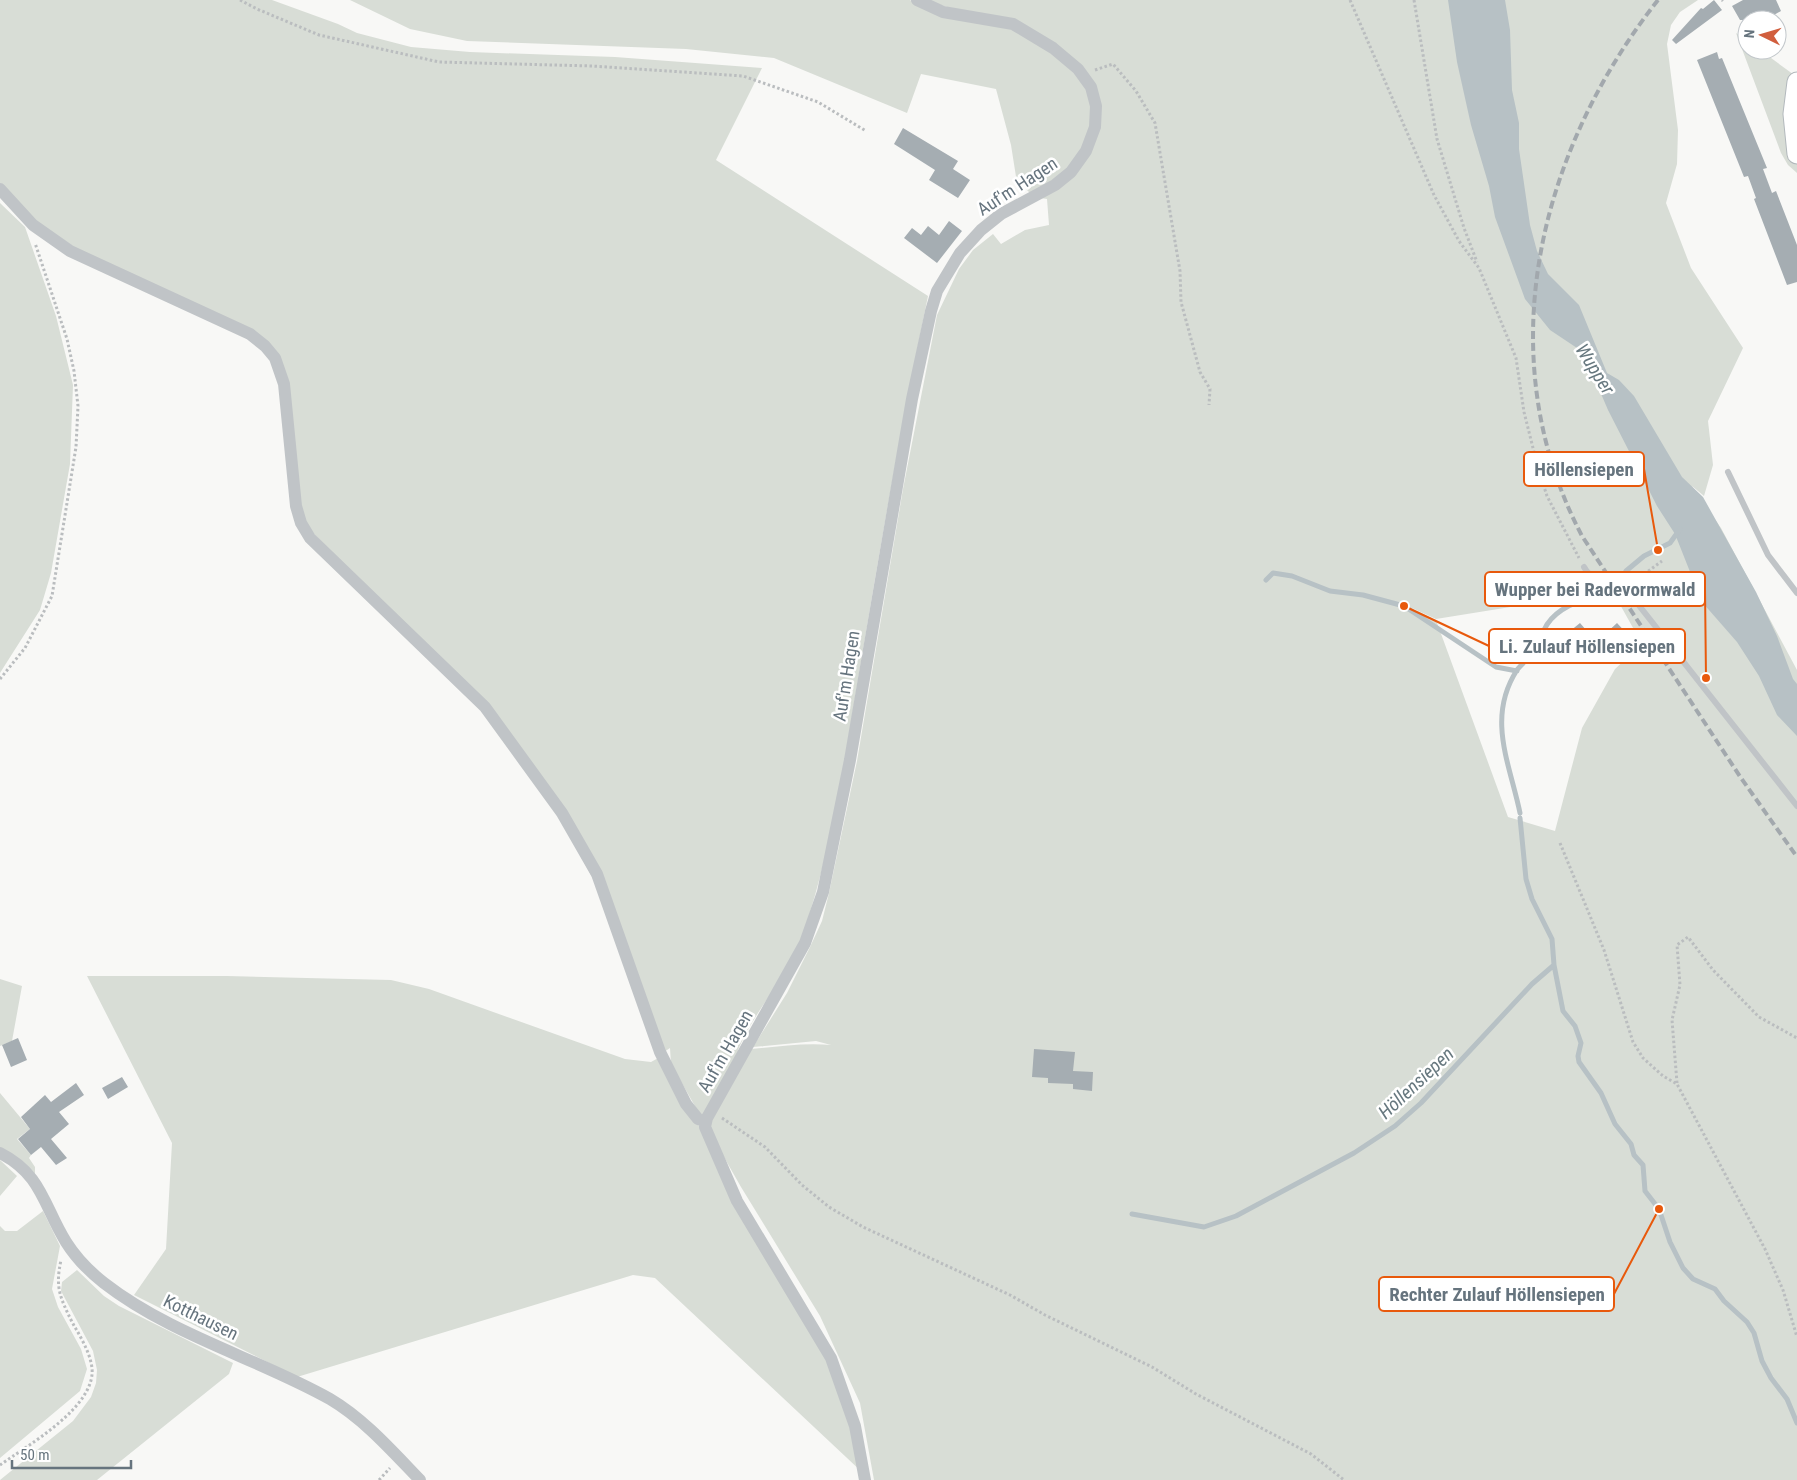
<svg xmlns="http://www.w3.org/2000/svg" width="1797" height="1480" font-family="'Roboto Condensed',sans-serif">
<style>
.green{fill:#d8ddd6;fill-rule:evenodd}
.water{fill:#b7c1c5}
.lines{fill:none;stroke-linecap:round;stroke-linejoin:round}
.stream{stroke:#b7c1c5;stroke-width:5}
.building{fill:#a5adb2}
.secondary-casing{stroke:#b2b8bc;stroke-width:21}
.path{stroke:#babdbf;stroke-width:3;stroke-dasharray:2.5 2.5;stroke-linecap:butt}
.service{stroke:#c0c4c7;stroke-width:6}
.minor{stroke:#c0c4c7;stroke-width:12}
.secondary{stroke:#fff;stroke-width:19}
.rail{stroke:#a2a8ad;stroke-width:4;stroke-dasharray:8 4;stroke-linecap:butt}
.labels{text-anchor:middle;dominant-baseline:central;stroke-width:5;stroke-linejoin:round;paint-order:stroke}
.street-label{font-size:18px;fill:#66747e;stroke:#fff}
.water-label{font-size:19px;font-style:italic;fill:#67787f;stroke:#fff}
.leader{fill:none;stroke:#e8590c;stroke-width:2}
.callout-dot{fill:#e8590c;stroke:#fff;stroke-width:2}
.callout{fill:#fff;stroke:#e8590c;stroke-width:2}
.callout-label{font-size:19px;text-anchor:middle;font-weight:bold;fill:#66747e}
</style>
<rect width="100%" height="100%" fill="#f8f8f6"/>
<path class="green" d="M0,0h272l66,24 19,9 54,14 59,5 145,5 147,11 -46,92 212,136c-25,120 -46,240 -66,360 -16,94 -29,191 -60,281 -15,41 -48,74 -64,113 31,-2 63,-8 93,-5l-15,-4 -63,6 34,-54 23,-46 12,-26 7,-28 28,-132 46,-272 34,-174 22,-46 14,-19 20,-16 8,10 24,-14 24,-5 -2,-26 -13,-2 -12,-12 -5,-2 -6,-38 -15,-56 -75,-15 -14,39 -133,-55 -88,-9 -219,-8 -57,-12 -60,-29h560l16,9 34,2 -35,-11h773l-18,12 -9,13 -4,19 11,86 -1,34 -11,39 25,65 52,80 -35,73 5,44 -9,31 -12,-10 29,42 76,142v810h-923l-14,-77 -40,-87 -79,-129 -70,-123 -1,-16 -6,4 -41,-118 -94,-173 -226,-239 -14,-116 -23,-63 -171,-82 -60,-40 -35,-38zM1585,588l28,4 29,52 -27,25 -33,59 -27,103 -47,-14 -72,-197 -42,-20 42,19 150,-24z
M1736,33l11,8v9h13l37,27v96l-9,-8 -7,-12z
M0,203l25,24 31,89 17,69 -3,79 -19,109 -11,37 -40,63z
M87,976h140l164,4 38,9 196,70 26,3 9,-5 170,301 33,115 -208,-195 -22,-3 -336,102 -163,-82 32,-46 6,-106z
M0,979l22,7 -10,55 -12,5z
M0,1093l30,36 -13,10 14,16 -2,3 6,9v9l-35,-26z
M0,1160l17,16 -17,20z
M43,1211l17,35 -8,43 6,18 23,42 6,20 -7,22 -80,67v-232l5,5h12z
M77,1270l27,26 15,10 114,57 -4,11 -132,106h-97l73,-59 18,-24 5,-14 1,-13 -4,-19 -32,-60 1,-9z"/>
<path class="water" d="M1448,0h57l5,30 2,60 7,33v26l11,76 7,26 11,23 31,31 28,68 12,7 15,16 48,81 21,20 53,95 21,44 16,43 4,5v52l-20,-21 -18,-39 -22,-34 -35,-40 -27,-68 -18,-28 -49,-96 -18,-42 -13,-20 -27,-18 -25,-31 -30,-82 -6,-31 -18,-61 -14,-63z"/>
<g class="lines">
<path class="stream" d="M1626,571l18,-15 26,-13 10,-14
M1266,580l7,-7 19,3 38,15 33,4 41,11 92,61 21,4
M1520,813c-10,-49 -34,-95 -3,-143 5,-7 13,-12 18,-19 4,-6 5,-14 9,-21 9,-20 32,-29 52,-34
M1554,965l9,46 12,15 6,17 -3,13 1,6 22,31 14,31 16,20 3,11 9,10 2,26 14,18 11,33 13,26 10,11 22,10 9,12 23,21 7,11 8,28 9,17 16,21 10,24
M1132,1214l72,13 32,-11 118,-63 41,-27 26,-23 111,-119 22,-19 -2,-26 -20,-40 -6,-20 -6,-61"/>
</g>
<path class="building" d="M1714,0l8,10 -46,34 -4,-4 29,-32 2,1z
M1743,0h33l5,11 -16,9h-25l-8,-14z
M1717,52l2,7 3,-1 45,110 -4,1 9,24 4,-2 21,54v37l-10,3 -33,-86 2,-1 -8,-22 -4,1 -47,-117z
M903,128l55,33 -5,8 17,11 -12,18 -29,-18 6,-10 -41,-26z
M949,221l13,10 -25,32 -33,-25 8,-10 9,7 7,-9 11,9z
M1580,623l13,15 -15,14 -14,-16z
M1617,623l14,15 -27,26 -14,-16z
M18,1038l9,22 -16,7 -9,-22z
M1034,1049l41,3 -2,19 20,1 -1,19 -19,-2v-5l-25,-1v-5l-16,-1z
M122,1077l6,10 -20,12 -6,-11z
M76,1083l8,12 -25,17 10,12 -18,15 16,19 -11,7 -15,-18 -10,8 -13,-16 12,-10 -9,-12 24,-22 6,7z"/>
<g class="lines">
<defs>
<path id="secondary" d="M1797,82l-4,32 4,40"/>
</defs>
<use href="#secondary" class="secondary-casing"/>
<path class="path" d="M240,0l17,9 62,26 120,27 153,4 151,10 75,26 48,29
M1350,0l84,195 25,46 20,27 37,90 8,54 14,56 9,28 32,62
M1414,0l23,139 27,89 13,34
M1722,0l1,1
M1095,70l18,-6 23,27 19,32 25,148 1,31 19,70 10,17 -1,16
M1632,583l30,-22
M0,679l25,-31 27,-52 24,-149 2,-41 -4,-35 -7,-32 -32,-96
M1560,843l44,107 29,92 10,16 20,18 14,8 88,165 18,41 14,47
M1677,1083l-5,-63 8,-35 -3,-40 11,-8 25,33 46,47 38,21
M722,1118l43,29 37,38 27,22 34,20 147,68 35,20 107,52 44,27 115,60 33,26
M0,1465c28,-20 96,-58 92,-97 -2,-16 -12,-32 -20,-46 -12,-25 -17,-34 -11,-62
M379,1480l11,-12"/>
<path class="service" d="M1728,472l40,83 29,38
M1584,567c10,18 26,14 42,22l171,217"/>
<path class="minor" d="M0,189l33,36 37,26 180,83 15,12 10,12 9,26 12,122 5,17 9,15 175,169 77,106 35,61 63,178 26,52 12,15 8,3
M0,1153c42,21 44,54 66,89 10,16 24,30 38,41 67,52 153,75 226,116 34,20 62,52 90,81
M865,1480l-10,-54 -24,-68 -94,-157 -32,-74 2,-9 98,-175 18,-51 27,-132 62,-361 19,-88 6,-20 23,-38 21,-23 20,-16 54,-29 16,-13 15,-21 9,-24 1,-21 -5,-19 -13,-18 -25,-21 -40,-24 -70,-12 -26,-12"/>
<use href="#secondary" class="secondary"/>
<path class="rail" d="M1658,0c-120,152 -170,357 -76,536l159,242 56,79"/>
</g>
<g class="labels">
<g class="street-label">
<text transform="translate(1017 186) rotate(-33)">Auf'm Hagen</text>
<text transform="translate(846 676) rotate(-81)">Auf'm Hagen</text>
<text transform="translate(725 1051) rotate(-60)">Auf'm Hagen</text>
<text transform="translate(201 1317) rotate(26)">Kotthausen</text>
</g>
<g class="water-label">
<text transform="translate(1595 369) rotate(58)">Wupper</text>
<text transform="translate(1416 1083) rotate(-43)">Höllensiepen</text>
</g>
</g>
<path class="leader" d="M1658 550L1644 469M1706 678L1705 589M1404 606L1489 646M1659 1209L1614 1294"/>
<g class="callout-dot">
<circle cx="1658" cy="550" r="5"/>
<circle cx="1706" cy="678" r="5"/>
<circle cx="1404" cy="606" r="5"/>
<circle cx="1659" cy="1209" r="5"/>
</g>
<g class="callout">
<rect x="1524" y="452" width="120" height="34" rx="5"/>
<rect x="1485" y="572" width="220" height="34" rx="5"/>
<rect x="1489" y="629" width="196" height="34" rx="5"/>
<rect x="1379" y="1277" width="235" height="34" rx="5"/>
</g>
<g class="callout-label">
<text x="1584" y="476">Höllensiepen</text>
<text x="1595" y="596">Wupper bei Radevormwald</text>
<text x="1587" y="653">Li. Zulauf Höllensiepen</text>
<text x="1497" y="1301">Rechter Zulauf Höllensiepen</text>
</g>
<g transform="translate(1762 35) rotate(275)"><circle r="24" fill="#ffffff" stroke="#c2c7cb"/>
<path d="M0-4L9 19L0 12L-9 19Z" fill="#d15e3d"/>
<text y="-8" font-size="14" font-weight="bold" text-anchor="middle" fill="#66747e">N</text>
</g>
<path d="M12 1460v8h119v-8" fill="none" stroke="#66747e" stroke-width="2.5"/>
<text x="20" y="1460" font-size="15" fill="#66747e" stroke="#ffffff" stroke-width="4" paint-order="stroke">50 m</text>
</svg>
